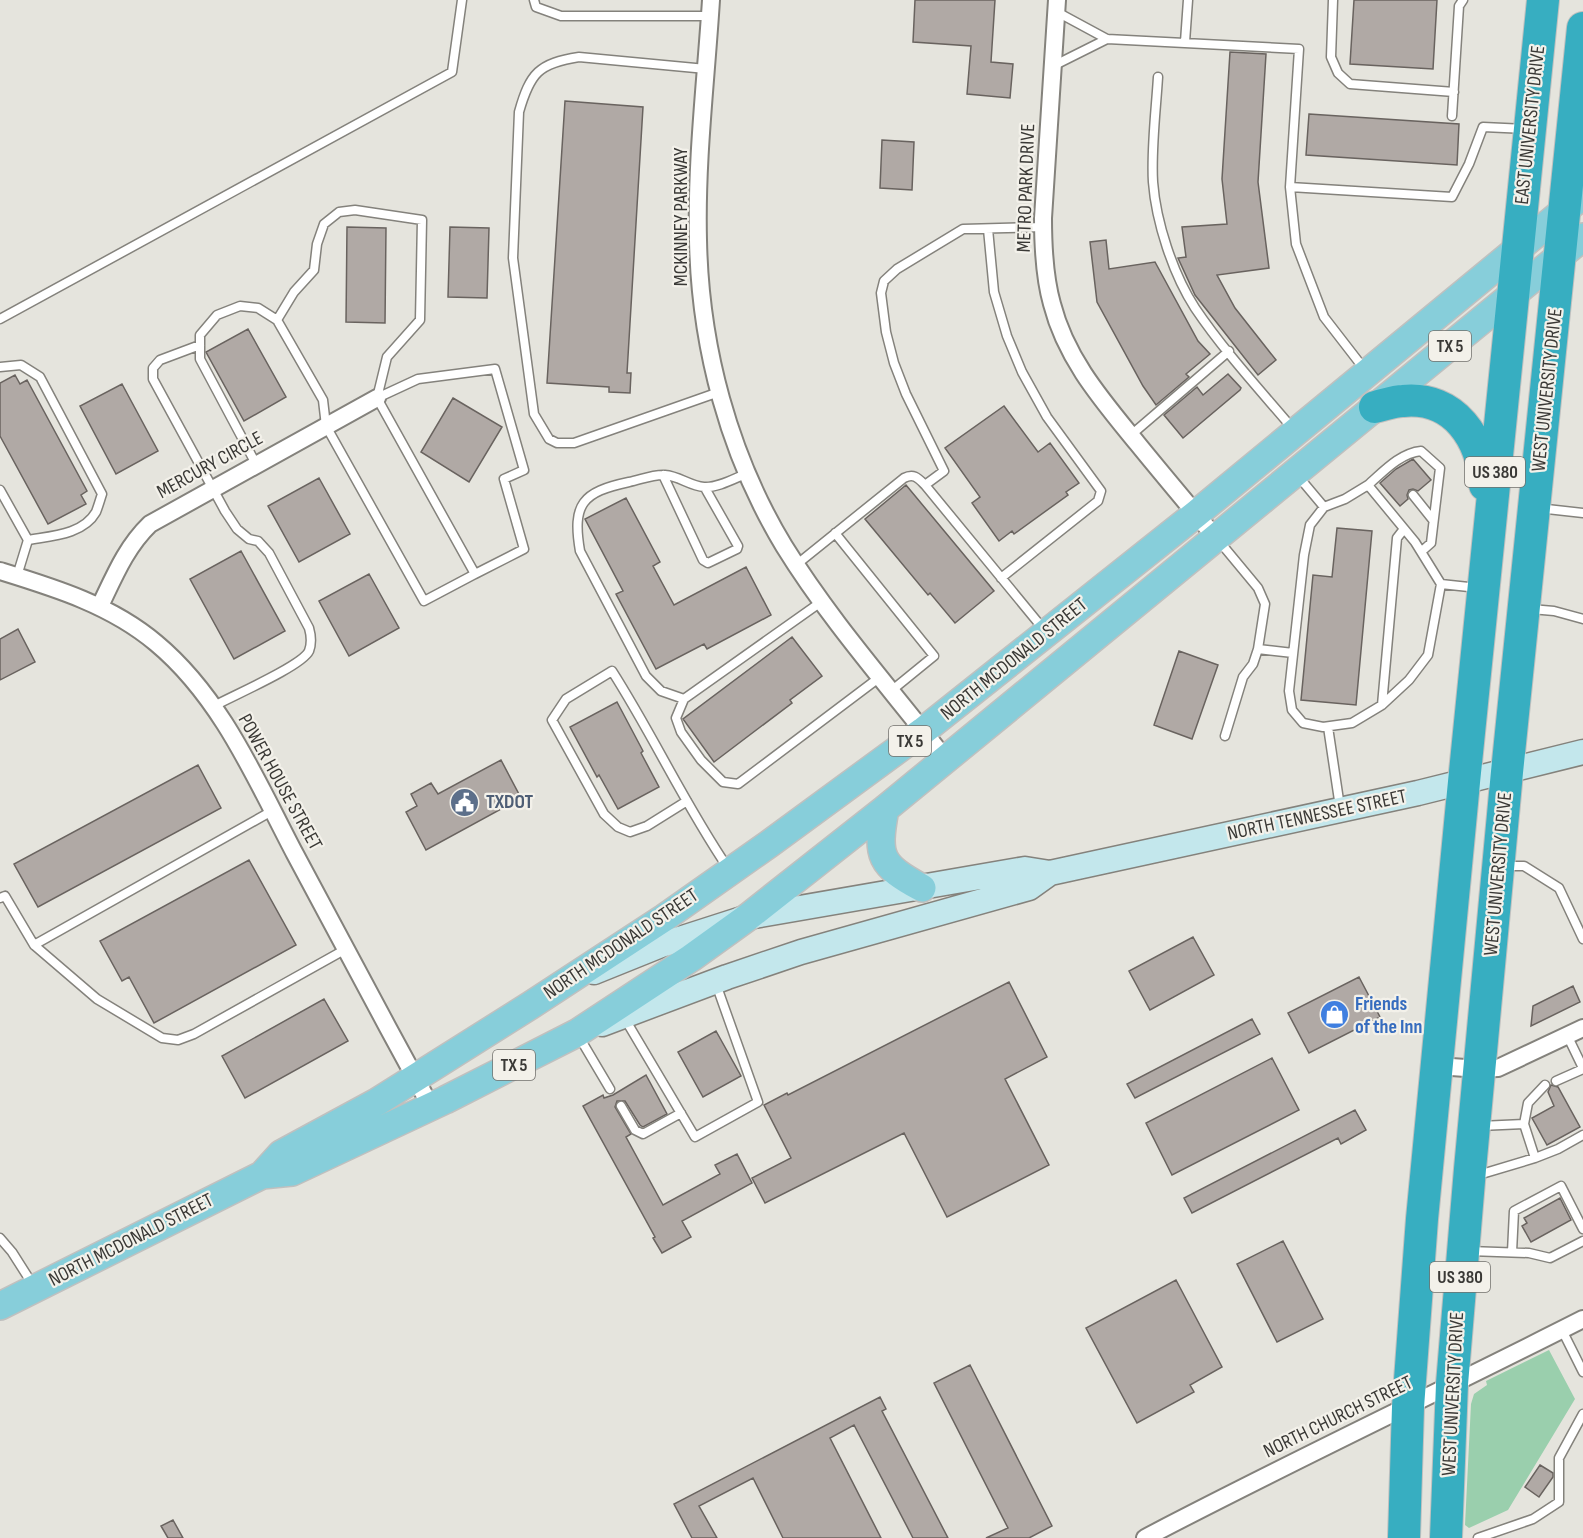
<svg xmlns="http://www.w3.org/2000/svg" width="1583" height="1538" font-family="'Sofia Sans Condensed',sans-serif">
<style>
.green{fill:#9acfad}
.building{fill:#b0a9a5;stroke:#69635f;stroke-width:1.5}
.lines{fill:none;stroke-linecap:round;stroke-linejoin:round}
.lane-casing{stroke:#84827c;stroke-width:11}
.street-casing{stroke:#84827c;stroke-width:20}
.secondary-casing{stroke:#84827c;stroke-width:27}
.primary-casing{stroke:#c0c0bf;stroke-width:30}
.highway-casing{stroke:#c0c0bf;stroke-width:34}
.lane{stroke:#fff;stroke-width:8}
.street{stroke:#fff;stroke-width:16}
.secondary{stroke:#c3e7ec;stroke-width:24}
.primary{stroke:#87ceda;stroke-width:27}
.highway{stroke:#37aec1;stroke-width:32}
.labels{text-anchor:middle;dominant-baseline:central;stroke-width:4.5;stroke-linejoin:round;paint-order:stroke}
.shield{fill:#f3f1ea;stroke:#72706c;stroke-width:1.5}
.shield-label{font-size:18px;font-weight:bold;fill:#3a3936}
.street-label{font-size:20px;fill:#3a3936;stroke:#f3f1ea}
.service-label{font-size:20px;font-weight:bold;fill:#4e5e75;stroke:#f3f1ea;text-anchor:start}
.shop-label{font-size:20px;font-weight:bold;fill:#366cbe;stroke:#f3f1ea;text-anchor:start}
</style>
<rect width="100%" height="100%" fill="#e5e4dd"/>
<path class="green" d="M1549,1350l26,49 -67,111 -39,18 -4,-3 6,-121 3,-10 13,-9 -1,-4z"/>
<path class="building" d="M915,0h80l-4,62 22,2 -3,34 -43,-4 4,-48 -58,-4z
M1354,0h83l-4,69 -83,-5z
M1230,52l36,2 -8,128 11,86 -52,7 18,33 41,52 -18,15 -63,-80 -17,-37 8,-1 -4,-30 45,-3 -5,-45z
M565,101l78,6 -16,266h4l-1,20 -21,-1v-5l-62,-4z
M1309,114l150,10 -2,41 -151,-10z
M882,140l32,2 -2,48 -32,-2z
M347,227l39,1 -1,95 -39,-1z
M450,227l39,1 -2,70 -39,-1z
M1106,240l3,29 46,-7 43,79 12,13 -24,20 3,3 -33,28 -13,-19 -46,-84 -7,-60z
M248,329l38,68 -42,24 -38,-69z
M1228,374l13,14 -1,2 -57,48 -19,-23 33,-28 6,8z
M15,375l5,9 7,-4 60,111 -6,4 5,9 -38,20 -48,-88v-53z
M122,384l36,67 -42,23 -36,-68z
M453,398l49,29 -33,55 -48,-30z
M1004,406l34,46 12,-9 29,40 -13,9 2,3 -54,39 -2,-3 -13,10 -27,-38 8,-6 -35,-49z
M1413,459l18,21 -13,11 -5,-2 -4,1 -2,5 1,4 -8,7 -20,-23 16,-14z
M319,478l31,56 -51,28 -31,-56z
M906,485l88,106 -39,32 -25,-30 -2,2 -63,-76z
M626,498l34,64 -7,4 21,39 72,-38 25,48 -64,34 -3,-5 -48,25 -40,-75 7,-3 -38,-72z
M1337,528l35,3 -16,174 -55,-5 12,-125 19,2z
M241,551l44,80 -51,28 -44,-80z
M369,574l30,54 -50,28 -30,-55z
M18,629l17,33 -35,18v-41z
M792,637l30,39 -32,24 2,3 -78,59 -31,-43z
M1179,651l39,14 -26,74 -38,-14z
M617,702l26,49 -2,2 18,34 -41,22 -19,-34 -2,2 -27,-50z
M501,760l20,38 -95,52 -20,-38 11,-6 -6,-12 20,-11 7,11z
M198,765l23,43 -183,99 -24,-43z
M249,860l47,85 -142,78 -25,-46 -7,4 -22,-40z
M1193,937l21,38 -64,35 -21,-39z
M1359,977l21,40 -71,36 -21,-40z
M1009,982l38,75 -42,22 44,86 -102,52 -43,-84 -139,70 -13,-25 39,-20 -27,-53 23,-12 1,2z
M1573,986l7,16 -49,24 2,-20z
M324,999l24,42 -103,57 -23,-42z
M1252,1019l8,15 -125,64 -8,-14z
M716,1031l25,45 -38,21 -25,-45z
M1272,1058l27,52 -127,65 -26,-52z
M646,1075l21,39 -24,13 -3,-2 -15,-24h-8l-2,6 16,27 -5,3 37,68 57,-31 -5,-9 22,-11 15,29 -70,38 9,16 -29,16 -9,-15 2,-1 -72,-131 20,-11 1,3 9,-3z
M1551,1085l7,2 22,40 -33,18 -15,-27 22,-12 -6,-14z
M1355,1110l11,20 -25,14 -3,-6 -146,75 -8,-15z
M1560,1198l11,22 -40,22 -9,-16 5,-3 -3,-5z
M1283,1241l40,78 -46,23 -40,-78z
M1176,1280l46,87 -32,18 4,7 -57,31 -51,-95z
M970,1365l82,161 -23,12h-43l22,-10 -74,-145z
M880,1397l6,12 -4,2 66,127h-35l-59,-113 -24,13 51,100h-98l-30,-60 -54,28 18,32h-25l-18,-34z
M1540,1465l13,8v4l-14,20 -14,-10z
M173,1520l10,18h-15l-7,-12z"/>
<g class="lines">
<defs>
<path id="lane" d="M534,0l2,7 25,9h149
M1333,0l-2,57 7,16 12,11 104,8
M1057,12l50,27 192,10 -9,138 6,57 28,73 41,53
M1185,42l3,-42
M1053,66l54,-27
M706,69l-127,-12c-40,6 -49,16 -60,55l-6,146 21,156 15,25 8,4h17l145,-51
M1158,77c-2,33 -7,72 -5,105 3,40 20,92 42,126 29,43 65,82 98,121
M1452,116l7,-110 4,-6
M1290,187l162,10 17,-33 14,-37 43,2
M1043,227l-80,2 -66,40 -13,12 -3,12 5,39 8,31 12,31 38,77 -19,14 120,146
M988,229l6,63 13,44 15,36 25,45 54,74 -3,10 -97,77
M0,319l452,-247 10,-72
M200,345l-40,15 -7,8v11l72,132 12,18 12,10 9,2 11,12 40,75c2,7 3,15 0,23 -7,15 -77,45 -95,55
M0,367l21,-2 19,12 62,117c-2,6 -4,13 -6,18 -13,23 -46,24 -68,28
M377,398l41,-19 77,-10 29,101 -20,9 20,70 -49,25
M1131,435l98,-84
M256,464l-56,-105v-24l17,-20 23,-9 18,2 19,12 46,80 3,26 98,175 51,-27 -98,-176 10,-41 33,-37 2,-100 -67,-10 -16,2 -15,12 -7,20 -3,26 -20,22 -17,28
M748,473c-13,5 -30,15 -44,14 -14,-1 -25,-11 -39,-12 -12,-1 -25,5 -36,7 -47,10 -57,22 -49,69l66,125 15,15 23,8 137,-97
M663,475l40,85 5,3 29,-14 1,-3 -33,-58
M1298,476l26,31
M1368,485c15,-13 32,-32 53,-34l19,17 -9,75 -9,8
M0,490l28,50 -11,36
M1413,495l20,25
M1538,508l45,5
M835,533l99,123 -43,35
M1219,541l39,47 7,16 -7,45 -5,15 -10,13 -18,59
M796,565l108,-87c10,-5 14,0 21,7
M1441,584l-13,71 -19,25 -27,25 -30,18 -29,4 -20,-4 -11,-13 -3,-19 15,-136 6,-30 14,-18 21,-8 23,-14 47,57 26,42 37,4
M1531,609l23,2 29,8
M1258,649l35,4
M684,699l-8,19 5,14 20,28 22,22 15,2 142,-107
M1382,705l15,-167 7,-9
M1328,727l12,80
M687,801l-40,25 -17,6 -12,-5 -14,-13 -52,-94 14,-21 46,-28c41,64 73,134 116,197
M1505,866h19l35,22 24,51
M0,898l5,-2 29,49 63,54 65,39 16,2 16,-6 152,-85
M34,945l238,-134
M625,1019l70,118 63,-35 -42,-118
M578,1035l32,54
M1567,1035l16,33
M1556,1081l27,-12
M621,1106l14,24 8,4 38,-21
M1524,1124l11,34
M1480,1126l44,-2 4,-21 17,-18
M1475,1176l60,-18 23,-9 25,-14
M0,1238l12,14 21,33
M1469,1251l60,2 21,5 33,-17
M1512,1252l2,-41 47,-25 22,43
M1562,1330l21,42
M1478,1538l55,-19 26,-17v-44l24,-44"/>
<path id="street" d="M711,0c-5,80 -15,160 -13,240 2,107 31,215 86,306 47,76 107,143 162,214
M1057,0l-14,218c0,28 1,58 9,86 14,55 50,96 85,139 26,32 53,64 79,95
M0,571c55,17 111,34 156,72 66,55 100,137 139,211 45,84 90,169 136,253
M100,606c14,-29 26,-59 50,-82l227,-126
M1437,1066l43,3 18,-1 85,-40
M1145,1538c145,-76 292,-145 438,-219"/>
<path id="secondary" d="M594,972l67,-27 87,-28 277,-48 25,4 368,-80 165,-41
M602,1024l125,-47 74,-25 228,-64 21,-15"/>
<path id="primary" d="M885,809c-9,48 -5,56 37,79
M262,1175l30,-3 153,-72 132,-67 114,-75 57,-41 137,-108 698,-572
M0,1306l262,-131 19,-21 96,-52 154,-97 133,-87 105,-74 154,-113 273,-217 387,-319"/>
<path id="highway" d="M1375,407c9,-2 19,-6 28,-6 52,-5 79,38 82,84
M1404,1538l4,-131 14,-188 42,-437 79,-782
M1446,1538l6,-154 18,-215 37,-397 76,-744"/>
</defs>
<use href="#lane" class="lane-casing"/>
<use href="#street" class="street-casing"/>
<use href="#secondary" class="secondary-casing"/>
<use href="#primary" class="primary-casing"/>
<use href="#highway" class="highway-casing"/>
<use href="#lane" class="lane"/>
<use href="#street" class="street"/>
<use href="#secondary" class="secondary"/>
<use href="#primary" class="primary"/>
<use href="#highway" class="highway"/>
</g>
<defs>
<symbol id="civic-disc" viewBox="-11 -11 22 22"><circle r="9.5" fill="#5c6f8a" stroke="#f3f1ea"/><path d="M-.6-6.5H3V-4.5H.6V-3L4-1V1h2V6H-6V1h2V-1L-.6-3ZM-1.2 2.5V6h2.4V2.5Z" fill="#fff"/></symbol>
<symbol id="shop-disc" viewBox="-11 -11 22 22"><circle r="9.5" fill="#3f7fe0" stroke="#f3f1ea"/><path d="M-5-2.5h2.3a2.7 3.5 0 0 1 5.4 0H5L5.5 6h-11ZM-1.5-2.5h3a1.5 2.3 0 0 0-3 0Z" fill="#fff"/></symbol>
</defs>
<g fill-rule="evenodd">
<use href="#civic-disc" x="448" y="786" width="33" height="33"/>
<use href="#shop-disc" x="1318" y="998" width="33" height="33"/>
</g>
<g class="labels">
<g class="shield">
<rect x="1429" y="331" width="42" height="30" rx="4.5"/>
<rect x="1465" y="457" width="60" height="30" rx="4.5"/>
<rect x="889" y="726" width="42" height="30" rx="4.5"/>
<rect x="493" y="1050" width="42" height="30" rx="4.5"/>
<rect x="1430" y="1262" width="60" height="30" rx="4.5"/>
</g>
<g class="shield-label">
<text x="1450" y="346">TX 5</text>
<text x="1495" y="472">US 380</text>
<text x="910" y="741">TX 5</text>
<text x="514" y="1065">TX 5</text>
<text x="1460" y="1277">US 380</text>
</g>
<g class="street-label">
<text transform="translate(1530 125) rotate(-84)">EAST UNIVERSITY DRIVE</text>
<text transform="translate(1026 188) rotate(-88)">METRO PARK DRIVE</text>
<text transform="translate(681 217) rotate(-90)">MCKINNEY PARKWAY</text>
<text transform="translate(1547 390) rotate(-84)">WEST UNIVERSITY DRIVE</text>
<text transform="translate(210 465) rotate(-29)">MERCURY CIRCLE</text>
<text transform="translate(1014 659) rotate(-39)">NORTH MCDONALD STREET</text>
<text transform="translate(280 782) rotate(61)">POWER HOUSE STREET</text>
<text transform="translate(1317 815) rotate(-12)">NORTH TENNESSEE STREET</text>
<text transform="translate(1498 874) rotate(-85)">WEST UNIVERSITY DRIVE</text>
<text transform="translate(621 944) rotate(-34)">NORTH MCDONALD STREET</text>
<text transform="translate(131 1240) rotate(-27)">NORTH MCDONALD STREET</text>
<text transform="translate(1453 1394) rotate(-87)">WEST UNIVERSITY DRIVE</text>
<text transform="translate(1338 1417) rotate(-26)">NORTH CHURCH STREET</text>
</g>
<g class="service-label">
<text x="486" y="802">TXDOT</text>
</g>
<g class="shop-label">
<text x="1355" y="1004">Friends<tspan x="1355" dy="23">of the Inn</tspan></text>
</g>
</g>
</svg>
